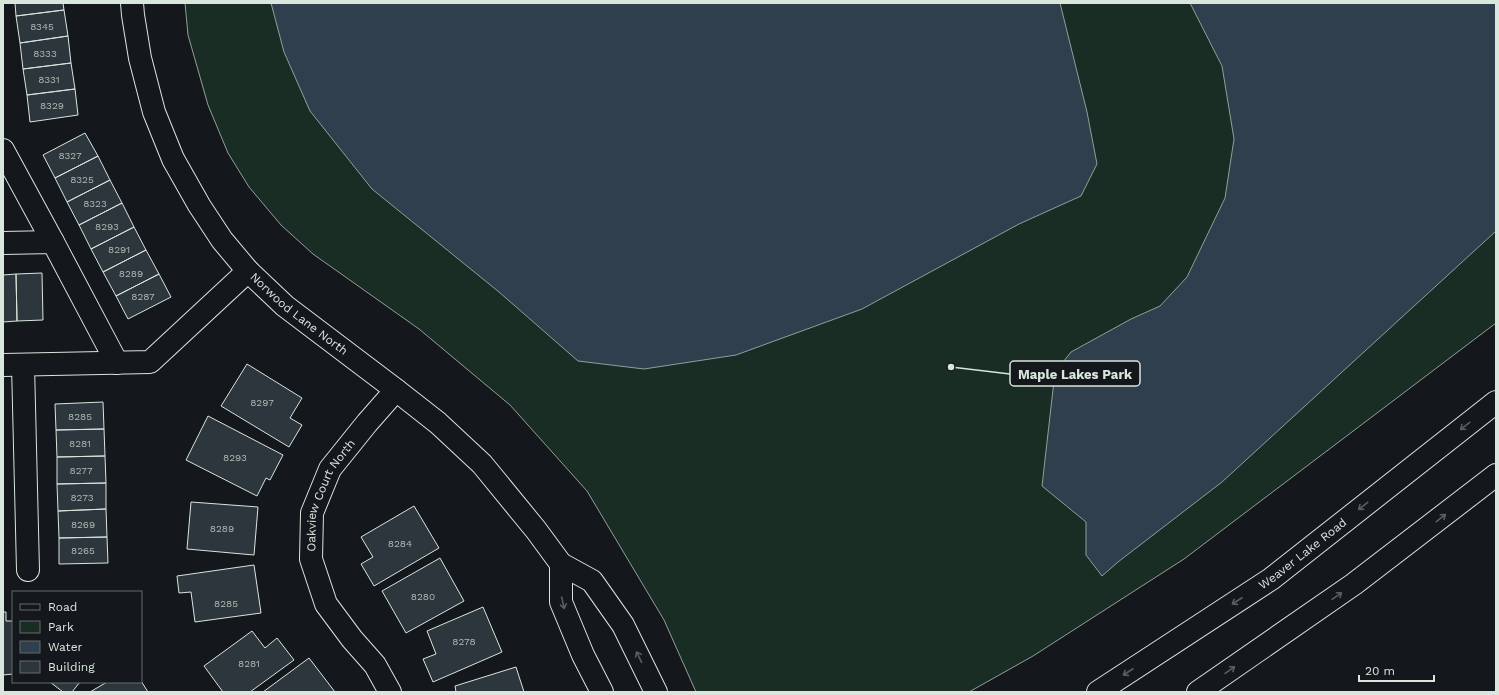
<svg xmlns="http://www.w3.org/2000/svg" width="1499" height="695" font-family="'Work Sans',sans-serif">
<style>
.green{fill:#1a2d24;stroke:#939e99}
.water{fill:#2f3f4d;stroke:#939e99}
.building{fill:#2c363c;stroke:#d8e6dc}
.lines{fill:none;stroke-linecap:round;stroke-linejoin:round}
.minor-casing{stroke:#d8e6dc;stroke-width:24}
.major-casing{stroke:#d8e6dc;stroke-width:24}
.minor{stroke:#14181c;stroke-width:22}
.major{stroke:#14181c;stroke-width:22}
.oneway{stroke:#59605f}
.labels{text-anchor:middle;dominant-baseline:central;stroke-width:3;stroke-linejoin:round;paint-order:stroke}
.number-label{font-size:10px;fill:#adbab4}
.street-label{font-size:12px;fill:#d8e6dc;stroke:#14181c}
.leader{fill:none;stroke:#d8e6dc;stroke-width:1.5}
.callout-dot{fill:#d8e6dc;stroke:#14181c;stroke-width:1.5}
.callout{fill:#14181c;stroke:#d8e6dc;stroke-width:1.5}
.callout-label{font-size:13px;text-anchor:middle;font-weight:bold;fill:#d8e6dc}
</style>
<rect width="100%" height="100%" fill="#14181c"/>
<path class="green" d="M185,3h1311v320l-312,236 -151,97 -64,36h-273l-32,-72 -77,-129 -77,-86 -91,-76 -106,-75 -32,-29 -32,-38 -21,-34 -20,-48 -20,-70z"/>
<path class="water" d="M271,3h789l27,109 10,52 -16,32 -62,28 -157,85 -126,46 -92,14 -66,-8 -79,-69 -127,-103 -62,-78 -26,-59z
M1190,3h306v228l-274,251 -104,80 -16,14 -16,-21v-33l-44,-36 13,-114 16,-20 60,-33 29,-13 27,-29 38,-79 9,-59 -12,-73z"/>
<path class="building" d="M15,3h48l1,7 -48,6z
M64,10l4,26 -48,7 -4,-27z
M68,36l3,27 -48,6 -3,-26z
M71,63l4,26 -48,6 -4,-26z
M75,89l3,26 -48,7 -3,-27z
M85,133l13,23 -43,22 -12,-23z
M98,156l12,24 -43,22 -12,-24z
M110,180l12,23 -43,22 -12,-23z
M122,203l12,24 -43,22 -12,-24z
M134,227l12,23 -43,22 -12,-23z
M146,250l13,24 -43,22 -13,-24z
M42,273l1,47 -26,1 -1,-47z
M16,274l1,47 -14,1v-47z
M159,274l12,23 -43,22 -12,-23z
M247,364l55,34 -12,20 12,7 -13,22 -68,-41z
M103,402l1,27 -48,1 -1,-26z
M208,416l75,39 -13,25 -4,-2 -9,18 -71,-36z
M104,429l1,27 -48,1 -1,-27z
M105,456l1,27 -49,1v-27z
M106,483v26l-48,2 -1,-27z
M191,502l67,5 -4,48 -67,-6z
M414,506l25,42 -65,38 -13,-22 12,-7 -12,-20z
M106,509l1,28 -48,1 -1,-27z
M107,537l1,26 -49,1v-26z
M440,558l24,43 -58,32 -24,-42z
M254,565l7,48 -66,9 -4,-30 -12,1 -2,-17z
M483,607l19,45 -69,30 -10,-23 13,-5 -9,-23z
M3,612h3v9h7v53l-10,1z
M252,631l13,17 12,-10 17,22 -44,32h-27l-19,-26z
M309,658l26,34h-72z
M516,667l8,25h-68l-1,-6z
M141,681l7,11h-58l17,-10z
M50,682h30l-8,10h-9z"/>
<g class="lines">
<defs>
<g id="minor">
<path id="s1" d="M132,3l1,12 7,43 14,54 19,47 26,46 23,35 26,31 37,35 111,84 42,33 44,41 54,66 25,34 31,17 31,44 33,67"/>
<path d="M3,150l50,92"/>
<path d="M3,243l50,-1 64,121"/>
<path d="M3,365l147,-3 98,-91"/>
<path d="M23,365l5,205"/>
<path d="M561,564v38l22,53 19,37"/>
<path id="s2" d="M390,692l-15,-27 -23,-26 -26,-35 -15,-45 1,-46 18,-44 37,-46 29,-33"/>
</g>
<g id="major">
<path id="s3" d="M1098,692l173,-113 225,-177"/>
<path d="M1198,692l156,-108 142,-109"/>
</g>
</defs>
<use href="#minor" class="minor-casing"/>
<use href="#major" class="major-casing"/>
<use href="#minor" class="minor"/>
<use href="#major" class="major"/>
</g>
<defs><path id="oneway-shaft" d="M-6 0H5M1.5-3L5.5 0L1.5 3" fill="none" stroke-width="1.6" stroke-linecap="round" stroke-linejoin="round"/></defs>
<g class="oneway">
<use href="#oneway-shaft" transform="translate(1465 426) rotate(142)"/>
<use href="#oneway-shaft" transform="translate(1363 506) rotate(142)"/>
<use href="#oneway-shaft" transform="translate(1441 518) rotate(-38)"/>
<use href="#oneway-shaft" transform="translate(1337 596) rotate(-35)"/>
<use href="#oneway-shaft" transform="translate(1237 601) rotate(147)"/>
<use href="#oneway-shaft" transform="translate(563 603) rotate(77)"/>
<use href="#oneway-shaft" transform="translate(639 657) rotate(-116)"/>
<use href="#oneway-shaft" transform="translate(1230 670) rotate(-35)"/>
<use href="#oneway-shaft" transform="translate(1128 672) rotate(147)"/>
</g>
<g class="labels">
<g class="number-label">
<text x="42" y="26">8345</text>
<text x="45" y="53">8333</text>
<text x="49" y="79">8331</text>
<text x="52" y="105">8329</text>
<text x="70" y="155">8327</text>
<text x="82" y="179">8325</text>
<text x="95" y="203">8323</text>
<text x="107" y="226">8293</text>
<text x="119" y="249">8291</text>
<text x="131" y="273">8289</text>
<text x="143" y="296">8287</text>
<text x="262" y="402">8297</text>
<text x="80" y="416">8285</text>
<text x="80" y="443">8281</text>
<text x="235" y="457">8293</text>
<text x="81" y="470">8277</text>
<text x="82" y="497">8273</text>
<text x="83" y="524">8269</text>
<text x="222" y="528">8289</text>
<text x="400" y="543">8284</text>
<text x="83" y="550">8265</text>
<text x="423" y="596">8280</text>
<text x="226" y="603">8285</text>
<text x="464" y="641">8278</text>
<text x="249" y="663">8281</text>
</g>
<g class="street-label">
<text stroke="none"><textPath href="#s1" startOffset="364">Norwood Lane North</textPath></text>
<text stroke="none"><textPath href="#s2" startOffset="225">Oakview Court North</textPath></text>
<text stroke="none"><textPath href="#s3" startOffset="247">Weaver Lake Road</textPath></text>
</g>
</g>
<path class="leader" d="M951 367L1010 374"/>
<circle class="callout-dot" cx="951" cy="367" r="4"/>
<rect class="callout" x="1010" y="361" width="130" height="25" rx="4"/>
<g class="callout-label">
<text x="1075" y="379">Maple Lakes Park</text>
</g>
<rect width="1499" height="695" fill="none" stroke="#d8e6dc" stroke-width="8"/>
<rect x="12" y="591" width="130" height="92" fill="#14181c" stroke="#626a69"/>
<rect x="20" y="604" width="20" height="6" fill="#14181c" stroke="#626a69"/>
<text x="48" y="611" font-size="12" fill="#d8e6dc">Road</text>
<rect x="20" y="621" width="20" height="12" fill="#1a2d24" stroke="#626a69"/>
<text x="48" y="631" font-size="12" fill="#d8e6dc">Park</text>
<rect x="20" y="641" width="20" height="12" fill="#2f3f4d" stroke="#626a69"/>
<text x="48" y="651" font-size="12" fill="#d8e6dc">Water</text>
<rect x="20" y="661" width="20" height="12" fill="#2c363c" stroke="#626a69"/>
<text x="48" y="671" font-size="12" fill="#d8e6dc">Building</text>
<path d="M1359 675v6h75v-6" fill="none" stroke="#d8e6dc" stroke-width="2"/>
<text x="1365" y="675" font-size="12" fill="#d8e6dc" stroke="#14181c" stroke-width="3" paint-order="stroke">20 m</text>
</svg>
